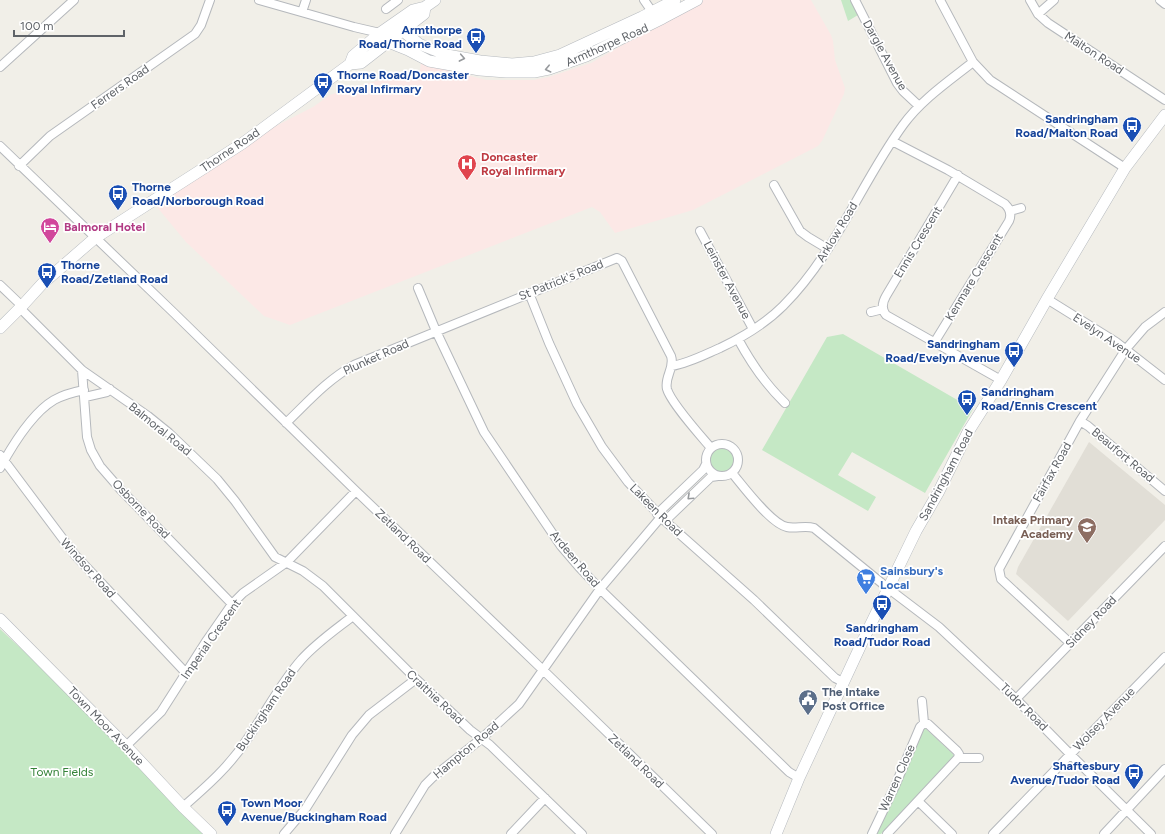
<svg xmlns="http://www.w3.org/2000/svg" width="1165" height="834" font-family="Figtree,sans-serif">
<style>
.education{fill:#e1ded6}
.medical{fill:#fce8e6}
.green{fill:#c5e8c5}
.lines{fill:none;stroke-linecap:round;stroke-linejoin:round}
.street-casing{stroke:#b5b8bc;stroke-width:10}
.secondary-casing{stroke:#b6babf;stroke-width:12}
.street{stroke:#fff;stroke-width:8}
.secondary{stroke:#fff;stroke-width:11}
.oneway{stroke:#979a9d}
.labels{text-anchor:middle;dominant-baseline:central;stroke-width:3.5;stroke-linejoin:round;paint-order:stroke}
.transit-label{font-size:12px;font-weight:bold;fill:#164399;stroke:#fff;text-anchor:start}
.street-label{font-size:12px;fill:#5f6368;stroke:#fff}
.health-label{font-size:12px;font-weight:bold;fill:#be3a42;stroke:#fff;text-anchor:start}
.hotel-label{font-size:12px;font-weight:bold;fill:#b23c85;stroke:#fff;text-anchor:start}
.education-label{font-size:12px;font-weight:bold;fill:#785e54;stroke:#fff;text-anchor:end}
.shop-label{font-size:12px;font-weight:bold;fill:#366cbe;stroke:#fff;text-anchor:start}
.service-label{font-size:12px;font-weight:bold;fill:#4e5e75;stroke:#fff;text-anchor:start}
.park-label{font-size:12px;fill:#348238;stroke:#fff}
</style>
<rect width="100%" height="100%" fill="#f1efe8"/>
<path class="education" d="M1089,442l76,63v15l-97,101 -52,-47 2,-7z"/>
<path class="medical" d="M702,0h109l20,35 2,6 2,19 10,28 -1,6 -22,47 -4,5 -125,64 -78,23 -15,-21 -8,-5 -302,118 -26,-9 -78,-74 -34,-41 91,-58 70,-36 17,-12 23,-8 67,-17 1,-7 65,17h48l15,-3 42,-14z"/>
<path class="green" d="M841,0h10l7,15 -10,6z
M843,334l130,75 -48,84 -73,-41 -14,23 38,22 -8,14 -106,-61 65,-113z
M710 460a12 12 0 1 1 24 0a12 12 0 1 1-24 0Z
M0,629l126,117 85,88h-211z
M925,728l28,26 1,2 -73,78h-5l46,-105z"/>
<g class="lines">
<defs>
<path id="street" d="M259,0l95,27 26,6
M644,0l11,16
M855,0l42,83 6,8 16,15
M940,0l33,62 17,18 135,88
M1030,0l8,14 10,9 117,77
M1160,0l5,4
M386,9l12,-9
M302,12l4,-12
M1038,14l16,-14
M0,67l74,-67
M892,141l56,29 57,34c5,5 7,10 4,17l-75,122
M0,146l174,167 182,178 188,180 168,163
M19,166l31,-30 145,-102 6,-9 9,-25
M958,175l-72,121c-4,7 -5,13 0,19l115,65
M774,185l26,46 8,6 20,12
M1010,211l11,-3
M700,231l53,98
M0,285l22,21
M418,288l18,43 48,101 77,114 18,21 21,22 189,183 10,6
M529,293l20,50 28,61 25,43 26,35 37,39 89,79 81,78 8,4
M1047,299l69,43 49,38
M20,308l62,62 66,46 21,17 48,46 18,22 40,56 28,14 20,15 93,93 54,51 20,15 92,89
M871,312l12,-3
M738,339c13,24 27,45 47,64
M672,366c17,-3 32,-11 48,-18 23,-11 45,-24 63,-42 52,-52 78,-123 120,-181 18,-25 46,-44 70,-63
M82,370l5,67 4,13 9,16 20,23 112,115
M85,397l22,-5 3,-3
M1080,421l8,5 77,65
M286,423c22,-21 41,-43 68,-58l263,-107 5,3 49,95c4,12 -7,21 -4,33 4,14 33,46 44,59
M706 460a16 16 0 1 1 32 0a16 16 0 1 1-32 0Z
M0,455l75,100 111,118
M0,468c12,-22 32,-55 54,-68 9,-5 20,-8 30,-10
M732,473c11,13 39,51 55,54 9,2 18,-2 27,1l75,61 50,38 77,72 54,55 81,80
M657,514l46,-44 3,-6
M665,521l46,-44 7,-1
M1070,643l-69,-64 -2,-10 81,-148 46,-72 19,-22 20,-15
M1016,699l149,-153
M922,701l2,22
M126,746l35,-34 46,-72 25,-36 11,-11 44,-31 69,-71
M958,758h21
M918,801l34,33
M183,807c24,-21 47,-41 65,-69 18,-26 32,-54 53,-78 15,-17 34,-30 52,-44
M284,834l22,-26 46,-73 17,-20 47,-36
M395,834l30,-49 8,-8 48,-38 38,-35 81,-115 61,-72
M511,834l34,-36
M872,834l23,-48 25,-59 4,-4 4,1 29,27 2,3 -1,4 -71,76
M993,834l172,-177
M1104,834l61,-65"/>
<path id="secondary" d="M380,33l8,9 20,8 21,11 51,9 26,2h28l15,-3 37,-13 77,-38 34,-18
M381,33l22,-2 16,13 28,11 33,6 32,3 22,-2 26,-7 82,-38 33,-17
M350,64l11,-1 63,-49 1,-7
M0,328l22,-22 20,-22 53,-46 148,-95 107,-79 3,-8 27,-23 33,-23 12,-3 10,-7
M0,619l126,127 57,61 28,27
M776,834l23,-56 67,-144 50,-103 22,-38 30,-61 33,-52 46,-81 78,-131 40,-53"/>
</defs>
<use href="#street" class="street-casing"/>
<use href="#secondary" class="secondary-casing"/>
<use href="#street" class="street"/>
<use href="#secondary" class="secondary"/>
</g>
<defs><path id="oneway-chevron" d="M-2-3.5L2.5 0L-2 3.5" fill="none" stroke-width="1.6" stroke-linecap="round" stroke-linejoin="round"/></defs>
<g class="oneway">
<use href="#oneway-chevron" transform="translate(462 58) rotate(11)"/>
<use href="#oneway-chevron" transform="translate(548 69) rotate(167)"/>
<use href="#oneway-chevron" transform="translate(690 497) rotate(137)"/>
</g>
<defs>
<symbol id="bus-pin" viewBox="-11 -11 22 30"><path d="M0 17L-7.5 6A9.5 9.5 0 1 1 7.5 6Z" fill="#1a4fb4" stroke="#fff"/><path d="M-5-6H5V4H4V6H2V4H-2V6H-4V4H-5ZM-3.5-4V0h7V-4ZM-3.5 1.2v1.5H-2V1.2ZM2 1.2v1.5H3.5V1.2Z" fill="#fff"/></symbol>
<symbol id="hospital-pin" viewBox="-11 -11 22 30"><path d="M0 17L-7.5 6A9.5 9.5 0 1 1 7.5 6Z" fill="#e0444e" stroke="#fff"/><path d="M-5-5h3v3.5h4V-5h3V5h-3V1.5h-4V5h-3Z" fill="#fff"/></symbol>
<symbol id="hotel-pin" viewBox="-11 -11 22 30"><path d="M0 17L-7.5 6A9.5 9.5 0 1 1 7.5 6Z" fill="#d1479c" stroke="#fff"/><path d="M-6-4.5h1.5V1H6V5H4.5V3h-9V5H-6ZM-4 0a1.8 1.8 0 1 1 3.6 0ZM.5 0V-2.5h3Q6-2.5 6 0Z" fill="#fff"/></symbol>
<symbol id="school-pin" viewBox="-11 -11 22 30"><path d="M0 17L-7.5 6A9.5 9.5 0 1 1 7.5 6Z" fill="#8d6e63" stroke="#fff"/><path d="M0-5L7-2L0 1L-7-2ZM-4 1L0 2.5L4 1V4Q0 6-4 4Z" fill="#fff"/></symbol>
<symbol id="supermarket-pin" viewBox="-11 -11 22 30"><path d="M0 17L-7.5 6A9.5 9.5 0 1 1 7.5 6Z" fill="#3f7fe0" stroke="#fff"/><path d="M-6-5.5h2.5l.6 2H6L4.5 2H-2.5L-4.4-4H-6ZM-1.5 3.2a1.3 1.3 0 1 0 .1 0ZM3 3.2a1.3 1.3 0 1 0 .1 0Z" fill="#fff"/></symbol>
<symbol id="civic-pin" viewBox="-11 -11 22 30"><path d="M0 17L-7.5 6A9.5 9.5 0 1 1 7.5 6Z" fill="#5c6f8a" stroke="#fff"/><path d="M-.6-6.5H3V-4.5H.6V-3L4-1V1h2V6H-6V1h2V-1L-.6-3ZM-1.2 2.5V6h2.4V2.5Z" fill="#fff"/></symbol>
</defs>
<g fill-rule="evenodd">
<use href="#bus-pin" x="465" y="26" width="22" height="30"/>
<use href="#bus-pin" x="312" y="71" width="22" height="30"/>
<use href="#bus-pin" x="1121" y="115" width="22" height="30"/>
<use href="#hospital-pin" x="456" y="153" width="22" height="30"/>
<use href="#bus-pin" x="107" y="183" width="22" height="30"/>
<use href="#hotel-pin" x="39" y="216" width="22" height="30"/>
<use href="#bus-pin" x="36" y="261" width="22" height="30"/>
<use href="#bus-pin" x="1003" y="340" width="22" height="30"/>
<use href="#bus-pin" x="956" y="388" width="22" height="30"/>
<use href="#school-pin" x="1076" y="516" width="22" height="30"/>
<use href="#supermarket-pin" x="855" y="567" width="22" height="30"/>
<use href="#bus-pin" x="871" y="593" width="22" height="30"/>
<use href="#civic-pin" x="797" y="688" width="22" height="30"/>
<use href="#bus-pin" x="1123" y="762" width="22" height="30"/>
<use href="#bus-pin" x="216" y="799" width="22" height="30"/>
</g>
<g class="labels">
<g class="transit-label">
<text x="462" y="30" text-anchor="end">Armthorpe<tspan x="462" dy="14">Road/Thorne Road</tspan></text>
<text x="337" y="75">Thorne Road/Doncaster<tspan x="337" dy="14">Royal Infirmary</tspan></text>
<text x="1118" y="119" text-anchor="end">Sandringham<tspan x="1118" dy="14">Road/Malton Road</tspan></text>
<text x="132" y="187">Thorne<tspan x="132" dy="14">Road/Norborough Road</tspan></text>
<text x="61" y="265">Thorne<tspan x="61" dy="14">Road/Zetland Road</tspan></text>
<text x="1000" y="344" text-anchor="end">Sandringham<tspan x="1000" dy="14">Road/Evelyn Avenue</tspan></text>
<text x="981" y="392">Sandringham<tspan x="981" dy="14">Road/Ennis Crescent</tspan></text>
<text x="882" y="628" text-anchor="middle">Sandringham<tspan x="882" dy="14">Road/Tudor Road</tspan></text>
<text x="1120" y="766" text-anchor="end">Shaftesbury<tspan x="1120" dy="14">Avenue/Tudor Road</tspan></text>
<text x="241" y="803">Town Moor<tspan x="241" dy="14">Avenue/Buckingham Road</tspan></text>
</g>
<g class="street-label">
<text transform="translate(607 45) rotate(-24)">Armthorpe Road</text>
<text transform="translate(1094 53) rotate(33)">Malton Road</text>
<text transform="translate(885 55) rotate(61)">Dargle Avenue</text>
<text transform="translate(120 87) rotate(-35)">Ferrers Road</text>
<text transform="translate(230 150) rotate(-34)">Thorne Road</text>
<text transform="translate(837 232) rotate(-59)">Arklow Road</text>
<text transform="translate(918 242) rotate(-59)">Ennis Crescent</text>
<text transform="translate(974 277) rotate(-59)">Kenmare Crescent</text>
<text transform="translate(561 280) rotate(-22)">St Patrick's Road</text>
<text transform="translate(727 280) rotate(62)">Leinster Avenue</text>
<text transform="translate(1107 338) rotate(34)">Evelyn Avenue</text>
<text transform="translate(376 357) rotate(-24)">Plunket Road</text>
<text transform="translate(160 429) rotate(39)">Balmoral Road</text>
<text transform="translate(1123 455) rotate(40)">Beaufort Road</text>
<text transform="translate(1052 472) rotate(-61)">Fairfax Road</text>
<text transform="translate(946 475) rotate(-62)">Sandringham Road</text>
<text transform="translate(141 509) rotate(46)">Osborne Road</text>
<text transform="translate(656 510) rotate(45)">Lakeen Road</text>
<text transform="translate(403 536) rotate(44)">Zetland Road</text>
<text transform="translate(575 559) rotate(50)">Ardeen Road</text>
<text transform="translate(88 568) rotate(48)">Windsor Road</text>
<text transform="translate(1091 622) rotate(-46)">Sidney Road</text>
<text transform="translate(211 639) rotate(-55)">Imperial Crescent</text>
<text transform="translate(435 697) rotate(43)">Craithie Road</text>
<text transform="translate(1024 707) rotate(45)">Tudor Road</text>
<text transform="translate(266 710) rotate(-56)">Buckingham Road</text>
<text transform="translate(1104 719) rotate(-46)">Wolsey Avenue</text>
<text transform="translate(106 726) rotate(46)">Town Moor Avenue</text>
<text transform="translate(466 750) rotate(-40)">Hampton Road</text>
<text transform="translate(636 761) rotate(44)">Zetland Road</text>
<text transform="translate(897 778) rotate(-66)">Warren Close</text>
</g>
<g class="health-label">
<text x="481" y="157">Doncaster<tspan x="481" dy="14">Royal Infirmary</tspan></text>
</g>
<g class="hotel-label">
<text x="64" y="227">Balmoral Hotel</text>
</g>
<g class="education-label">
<text x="1073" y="520">Intake Primary<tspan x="1073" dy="14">Academy</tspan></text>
</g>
<g class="shop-label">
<text x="880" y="571">Sainsbury's<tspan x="880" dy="14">Local</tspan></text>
</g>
<g class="service-label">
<text x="822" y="692">The Intake<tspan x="822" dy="14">Post Office</tspan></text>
</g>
<g class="park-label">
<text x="62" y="772">Town Fields</text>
</g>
</g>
<path d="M14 30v6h110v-6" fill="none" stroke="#5f6368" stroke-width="2"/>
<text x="20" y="30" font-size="12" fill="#5f6368" stroke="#ffffff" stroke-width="3" paint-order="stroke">100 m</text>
</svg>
